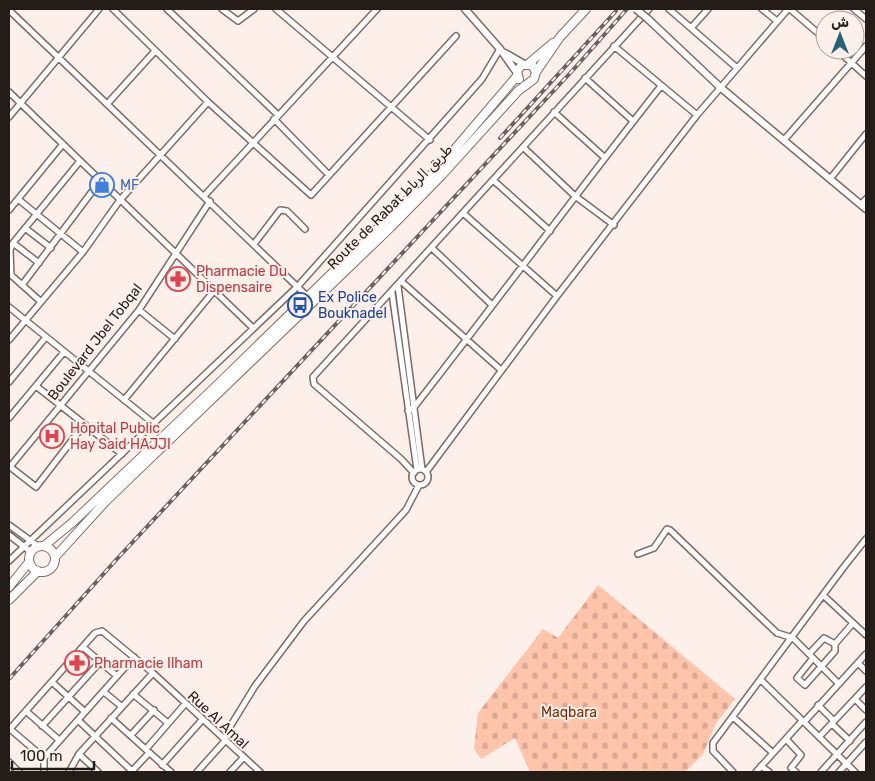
<svg xmlns="http://www.w3.org/2000/svg" width="875" height="781" font-family="Rubik,'Noto Naskh Arabic',sans-serif">
<style>
.cemetery{fill:url(#cemetery-stones)}
.lines{fill:none;stroke-linecap:round;stroke-linejoin:round}
.minor-casing{stroke:#7f6b62;stroke-width:8}
.tertiary-casing{stroke:#7f6b62;stroke-width:9}
.primary-casing{stroke:#7f6b62;stroke-width:10}
.minor{stroke:#fff;stroke-width:5}
.tertiary{stroke:#fff;stroke-width:6}
.primary{stroke:#fff;stroke-width:8}
.rail-casing{stroke:#6b615d;stroke-width:4}
.rail{stroke:#fdefe9;stroke-width:2;stroke-dasharray:5.5;stroke-linecap:butt}
.tertiary-bridge-casing{stroke:#7f6b62;stroke-width:9;stroke-linecap:butt}
.tertiary-bridge{stroke:#fff;stroke-width:6}
.labels{text-anchor:middle;dominant-baseline:central;stroke-width:4;stroke-linejoin:round;paint-order:stroke}
.shop-label{font-size:14px;fill:#366cbe;stroke:#fdefe9;text-anchor:start}
.street-label{font-size:14px;fill:#241c18;stroke:#fdefe9}
.health-label{font-size:14px;fill:#be3a42;stroke:#fdefe9;text-anchor:start}
.transit-label{font-size:14px;fill:#164399;stroke:#fdefe9;text-anchor:start}
.park-label{font-size:14px;fill:#783107;stroke:#fdefe9}
</style>
<defs>
<pattern id="cemetery-stones" width="16" height="16" patternUnits="userSpaceOnUse" patternTransform="scale(1.25)"><rect width="16" height="16" fill="#ffc4aa"/><path d="M2 7V4a2 2 0 0 1 4 0v3zM10 15v-3a2 2 0 0 1 4 0v3z" fill="#daa892"/></pattern>
</defs>
<rect width="100%" height="100%" fill="#fdefe9"/>
<path class="cemetery" d="M598,585l137,114 -20,26 -12,29 -18,18h-155l-15,-34 -34,21 -7,-10 4,-36 65,-84 15,9z"/>
<g class="lines">
<defs>
<path id="minor" d="M113,9l95,93 103,93 145,-159
M167,9l111,106
M222,9l16,12 16,-12
M276,9l154,131
M669,9l68,59
M762,9l15,12
M790,9l35,30
M854,9l12,10
M9,10l298,286
M691,28l17,-19
M614,46l83,69
M837,50l29,26
M585,78l48,43
M9,92l244,236
M108,103l47,-52
M554,112l50,45
M9,117l90,-108
M274,119l55,56
M784,140l82,-94
M523,147l52,49 39,29
M830,179l36,-45
M493,180l57,51
M204,196l173,-187
M18,199l65,53
M861,204l5,-5
M9,210l54,-66
M463,213l94,83
M25,228l26,20
M13,243l26,20
M254,244l26,-34 7,1 18,18
M432,248l60,57
M402,282l99,88
M22,285l78,-104
M398,286l24,183
M392,293l25,177
M40,301l-29,-26 -1,-25 3,-7 67,-82
M9,307l144,116
M139,310l36,29
M9,340l74,-88 37,-52 88,-98
M9,382l37,-45
M36,386l86,68
M124,400l90,-109
M408,411l7,-5c83,-106 163,-215 246,-320
M9,418l55,-66
M9,466l27,21 47,-61
M9,468l130,-158 71,-109
M412 477a8 8 0 1 1 16 0a8 8 0 1 1-16 0Z
M426,472l131,-176 140,-181 91,-106
M414,473l-13,-14 -87,-75 -1,-7 336,-368
M9,525l29,21
M9,535l22,17
M638,554l16,-6 13,-19 3,1 87,84 20,19 16,5 46,46
M9,561l289,-275 184,-207 18,-30
M823,595l43,40
M84,648l33,28
M809,654l15,-16 11,6 18,-21
M813,658l-16,20 8,7 30,-34v-7
M858,663l8,8
M761,680l94,92
M52,682l33,30
M104,692l17,14
M133,694l35,29
M855,699l11,11
M818,705l16,16
M26,711l33,29
M733,717l40,36
M111,718l60,54
M79,721l54,51
M804,722l62,-68
M832,724l18,17
M42,726l58,-64
M10,729l34,29v14
M9,730l86,-97 7,-2 51,42 107,99
M131,735l23,-25
M819,737l47,-50
M786,739l15,16 -10,13 5,4
M146,749l39,-45
M79,754l19,18
M44,758l90,-101
M9,762l10,10
M162,765l40,-45
M761,766l8,6
M132,771l17,-18
M69,772l10,-18 74,-81
M197,772l27,-30 4,-12 27,-44 49,-65 102,-111 13,-25
M230,772l13,-14
M733,772l-20,-21v-8l130,-175 23,-29
M756,772l46,-51
M821,772l45,-50
M839,772l27,-30"/>
<path id="tertiary" d="M465,9l35,40 17,24
M648,19l72,68 146,122
M505,53l19,11"/>
<path id="primary" d="M528,64l25,-21
M519,79l-2,-8 5,-6h10l4,7
M29 559a13 13 0 1 1 26 0a13 13 0 1 1-26 0Z
M44,546l29,-24 140,-133 191,-186 44,-46 69,-81
M55,557l51,-56 285,-274 51,-52 76,-84 16,-12 2,-7 24,-35 26,-28
M9,587l20,-25
M9,600l29,-29"/>
</defs>
<use href="#minor" class="minor-casing"/>
<use href="#tertiary" class="tertiary-casing"/>
<use href="#primary" class="primary-casing"/>
<use href="#minor" class="minor"/>
<use href="#tertiary" class="tertiary"/>
<use href="#primary" class="primary"/>
<defs>
<path id="rail" d="M500,138l116,-127
M9,679l107,-119 457,-490 54,-61"/>
</defs>
<use href="#rail" class="rail-casing"/>
<use href="#rail" class="rail"/>
<defs>
<path id="tertiary-bridge" d="M636,9l12,10"/>
</defs>
<use href="#tertiary-bridge" class="tertiary-bridge-casing"/>
<use href="#tertiary-bridge" class="tertiary-bridge"/>
</g>
<defs>
<symbol id="shop-ring" viewBox="-11 -11 22 22"><circle r="9.5" fill="#fdefe9" stroke="#3f7fe0" stroke-width="1.5"/><path d="M-5-2.5h2.3a2.7 3.5 0 0 1 5.4 0H5L5.5 6h-11ZM-1.5-2.5h3a1.5 2.3 0 0 0-3 0Z" fill="#3f7fe0"/></symbol>
<symbol id="pharmacy-ring" viewBox="-11 -11 22 22"><circle r="9.5" fill="#fdefe9" stroke="#e0444e" stroke-width="1.5"/><path d="M-2-6h4v4h4v4h-4v4h-4v-4h-4v-4h4Z" fill="#e0444e"/></symbol>
<symbol id="bus-ring" viewBox="-11 -11 22 22"><circle r="9.5" fill="#fdefe9" stroke="#1a4fb4" stroke-width="1.5"/><path d="M-5-6H5V4H4V6H2V4H-2V6H-4V4H-5ZM-3.5-4V0h7V-4ZM-3.5 1.2v1.5H-2V1.2ZM2 1.2v1.5H3.5V1.2Z" fill="#1a4fb4"/></symbol>
<symbol id="hospital-ring" viewBox="-11 -11 22 22"><circle r="9.5" fill="#fdefe9" stroke="#e0444e" stroke-width="1.5"/><path d="M-5-5h3v3.5h4V-5h3V5h-3V1.5h-4V5h-3Z" fill="#e0444e"/></symbol>
</defs>
<g fill-rule="evenodd">
<use href="#shop-ring" x="88" y="171" width="28" height="28"/>
<use href="#pharmacy-ring" x="164" y="265" width="28" height="28"/>
<use href="#bus-ring" x="286" y="291" width="28" height="28"/>
<use href="#hospital-ring" x="38" y="422" width="28" height="28"/>
<use href="#pharmacy-ring" x="63" y="649" width="28" height="28"/>
</g>
<g class="labels">
<g class="shop-label">
<text x="120" y="185">MF</text>
</g>
<g class="street-label">
<text transform="translate(390 207) rotate(-45)">Route de Rabat طريق الرباط</text>
<text transform="translate(95 342) rotate(-52)">Boulevard Jbel Tobqal</text>
<text transform="translate(218 720) rotate(43)">Rue Al Amal</text>
</g>
<g class="health-label">
<text x="196" y="271">Pharmacie Du<tspan x="196" dy="16">Dispensaire</tspan></text>
<text x="70" y="428">Hôpital Public<tspan x="70" dy="16">Hay Said HAJJI</tspan></text>
<text x="94" y="663">Pharmacie Ilham</text>
</g>
<g class="transit-label">
<text x="318" y="297">Ex Police<tspan x="318" dy="16">Bouknadel</tspan></text>
</g>
<g class="park-label">
<text x="569" y="712">Maqbara</text>
</g>
</g>
<rect width="875" height="781" fill="none" stroke="#241c18" stroke-width="20"/>
<g transform="translate(840 35)"><circle r="24" fill="#fdefe9" stroke="#a69b95"/>
<path d="M0-4L9 19L0 12L-9 19Z" fill="#236277"/>
<text y="-8" font-size="14" font-weight="bold" text-anchor="middle" fill="#241c18">ش</text>
</g>
<path d="M12 761v8h82v-8" fill="none" stroke="#241c18" stroke-width="2.5"/>
<text x="20" y="761" font-size="15" fill="#241c18" stroke="#fdefe9" stroke-width="4" paint-order="stroke">100 m</text>
</svg>
